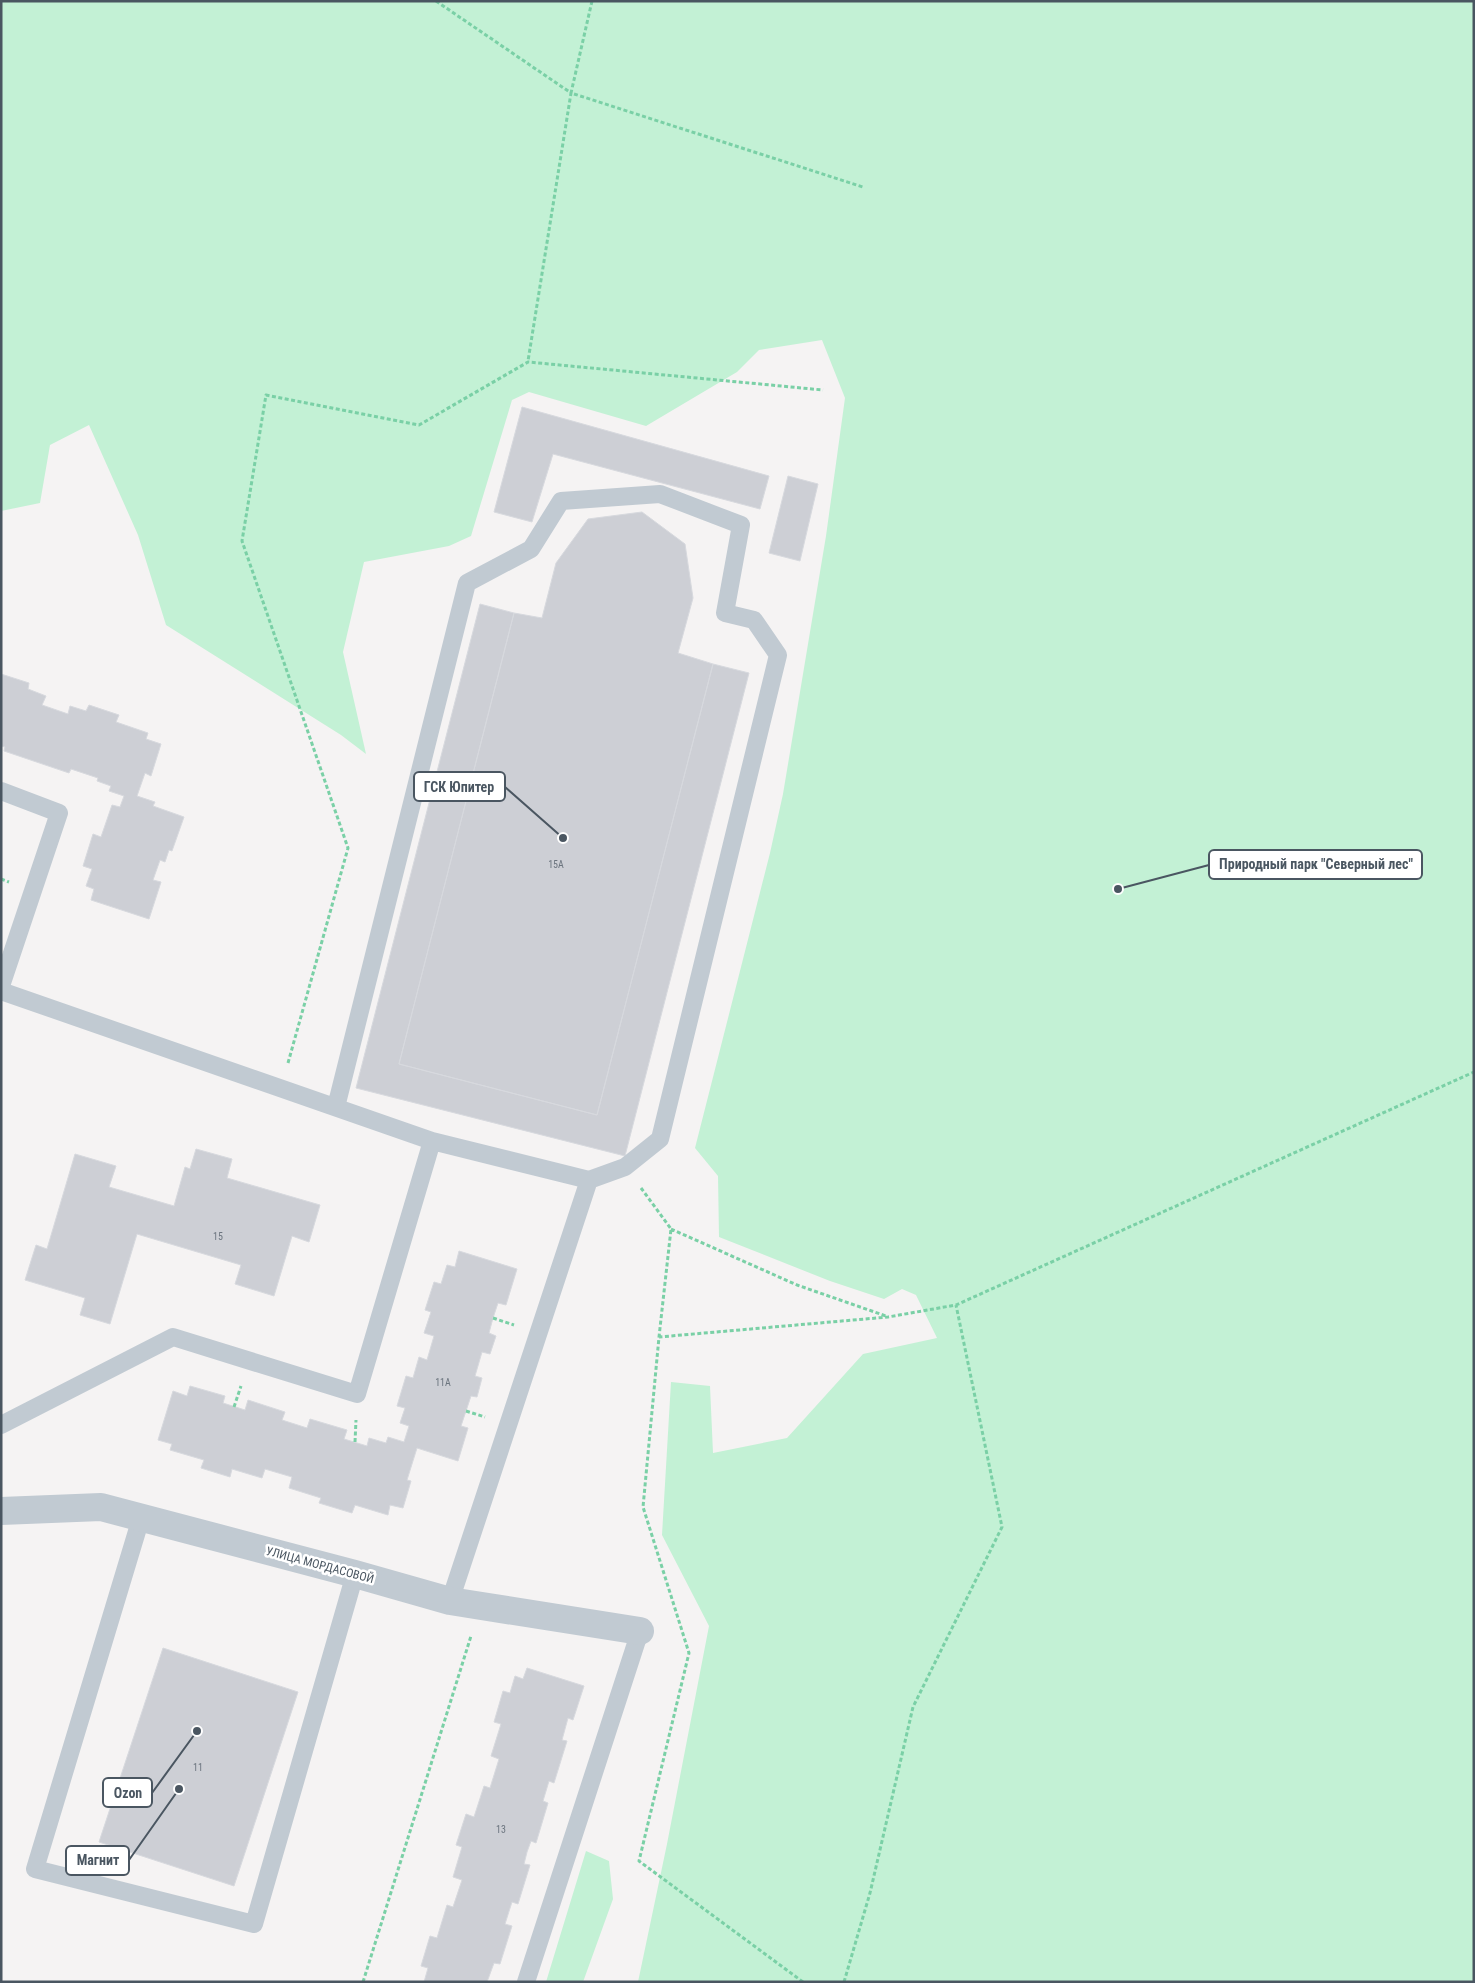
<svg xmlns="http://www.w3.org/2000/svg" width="1475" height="1983" font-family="'Roboto Condensed',sans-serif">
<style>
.green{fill:#c3f1d5}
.building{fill:#cdcfd5;stroke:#d7d9de}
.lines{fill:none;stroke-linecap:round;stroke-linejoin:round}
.path{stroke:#7ad0a6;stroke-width:3;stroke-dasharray:4 2.5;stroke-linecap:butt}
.service{stroke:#c1cad2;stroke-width:18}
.minor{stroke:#c1cad2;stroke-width:28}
.labels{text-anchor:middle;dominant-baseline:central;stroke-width:5;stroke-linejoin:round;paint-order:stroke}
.number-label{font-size:10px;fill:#6b747e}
.street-label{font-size:12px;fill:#4a5661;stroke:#fff}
.leader{fill:none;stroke:#4a5661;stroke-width:2}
.callout-dot{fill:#4a5661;stroke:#fff;stroke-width:2}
.callout{fill:#fff;stroke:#4a5661;stroke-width:2}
.callout-label{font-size:14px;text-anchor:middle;font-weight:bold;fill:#4a5661}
</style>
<rect width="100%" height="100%" fill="#f5f3f3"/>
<path class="green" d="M1,1h1473v1981h-836l29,-138 42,-218 -47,-91 9,-153 39,4 3,67 74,-15 76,-84 74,-16 -21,-43 -14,-6 -18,10 -54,-18 -111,-44 -1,-61 -23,-28 75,-295 13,-59 43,-258 19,-138 -23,-58 -63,10 -22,22 -91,54 -117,-34 -17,8 -41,136 -22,10 -85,16 -21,90 23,102 -25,-19 -175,-110 -28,-90 -49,-110 -39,20 -10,58 -39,8z
M586,1851l23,10 4,38 -30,83h-37z"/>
<path class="building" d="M522,407l247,69 -9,33 -207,-55 -21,68 -38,-10z
M788,476l30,8 -18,77 -31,-8z
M642,512l43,32 8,54 -15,55 35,11 -116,451 -198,-51 115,-451 28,5 14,-55 32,-44z
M480,604l34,9 -115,451 198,51 116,-451 36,9 -124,483 -269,-68z
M1,674l28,9 -1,6 18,7 -4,9 26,9 2,-8 16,5 3,-6 30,10 -3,7 32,11 -2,6 15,5 -10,32 -6,-3 -8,23 18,6 -2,4 31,11 -12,34 -3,-1 -4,12 -5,-2 -7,20 8,2 -12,37 -58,-19 3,-11 -8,-3 6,-17 -9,-3 10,-32 8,3 11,-32 8,2 4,-11 -15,-5 2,-5 -14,-5 1,-3 -27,-9 -2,4 -65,-22 1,-4 -4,-1z
M196,1149l36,10 -5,19 93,27 -11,37 -17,-6 -18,60 -39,-12 6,-19 -104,-31 -27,90 -30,-9 5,-17 -60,-18 11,-35 11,4 28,-95 41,12 -7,21 65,19 11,-39 5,2z
M459,1251l58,18 -11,36 -8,-2 -5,15 -4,15 7,3 -6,18 -8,-2 -7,24 7,2 -5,19 -6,-1 -10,30 7,2 -10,33 -41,-13 -10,32 4,1 -8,27 -13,-3 -2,10 -33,-10 -3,8 -33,-10 2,-5 -32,-10 3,-11 -27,-8 -3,9 -30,-9 -2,8 -29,-9 3,-8 -34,-10 2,-6 -14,-4 15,-49 14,5 3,-10 35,10 -2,7 22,7 3,-10 37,12 -3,8 25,8 3,-9 37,11 -3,9 23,7 2,-8 17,5 2,-6 16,5 5,-16 -9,-3 5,-15 -8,-2 9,-30 7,2 6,-21 8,3 7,-24 -10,-3 7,-21 -6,-2 9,-28 7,2 6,-19 8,2z
M163,1648l135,44 -64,194 -135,-44z
M527,1668l57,18 -11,34 -5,-2 -6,22 5,1 -13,42 -5,-2 -6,20 5,2 -12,40 -5,-2 -4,11 -3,12 6,1 -12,39 -6,-2 -7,22 7,2 -12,38 -6,-1 -7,19h-63l4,-14 -7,-2 9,-30 7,2 10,-33 6,2 9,-27 -9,-3 9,-30 -6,-2 10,-31 8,3 10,-31 6,2 9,-29 -8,-3 10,-32 -7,-2 9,-31 7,2 5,-17 8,3z"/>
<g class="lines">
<path class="path" d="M436,1l135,92 -43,268
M592,1l-21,92 292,94
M1,879l8,3
M288,1063l60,-215 -106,-307 24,-146 153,30 109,-63 295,28
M641,1188l30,41 -12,108
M671,1229l126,56 89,31
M493,1318l21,7
M234,1407l7,-21
M466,1411l19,6
M355,1442l1,-22
M363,1982l108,-346
M803,1982l-164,-121 50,-208 -46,-146 16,-170 229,-20 68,-12 518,-233
M844,1982l26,-89 43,-186 89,-180 -46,-222"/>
<path class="service" d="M1,791l58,22 -58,173
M1,991l431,150
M1,1425l172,-88 184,57 75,-253 157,39 36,-13 35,-28 118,-484 -24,-35 -29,-7 16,-88 -81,-31 -99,7 -30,48 -64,34 -131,524
M141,1518l-106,351 219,55 101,-350
M450,1601l139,-421
M526,1982l114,-351"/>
<path class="minor" d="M1,1511l100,-4 254,67 95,27 190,30"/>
</g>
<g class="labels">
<g class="number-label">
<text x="556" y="864">15А</text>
<text x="218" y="1236">15</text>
<text x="443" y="1382">11А</text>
<text x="198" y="1767">11</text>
<text x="501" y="1829">13</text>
</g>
<g class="street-label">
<text transform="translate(320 1565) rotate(15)">УЛИЦА МОРДАСОВОЙ</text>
</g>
</g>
<path class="leader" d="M563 838L505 787M1118 889L1209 865M197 1731L152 1793M179 1789L129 1860"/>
<g class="callout-dot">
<circle cx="563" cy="838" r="5"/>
<circle cx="1118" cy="889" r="5"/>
<circle cx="197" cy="1731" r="5"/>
<circle cx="179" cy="1789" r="5"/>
</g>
<g class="callout">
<rect x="414" y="772" width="91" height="29" rx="5"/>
<rect x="1209" y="850" width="213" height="29" rx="5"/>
<rect x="103" y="1778" width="49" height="29" rx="5"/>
<rect x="66" y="1846" width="63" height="29" rx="5"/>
</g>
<g class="callout-label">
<text x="459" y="792">ГСК Юпитер</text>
<text x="1316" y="869">Природный парк "Северный лес"</text>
<text x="128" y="1798">Ozon</text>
<text x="98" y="1865">Магнит</text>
</g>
<rect width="1475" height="1983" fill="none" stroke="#4a5661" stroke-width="5"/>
</svg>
